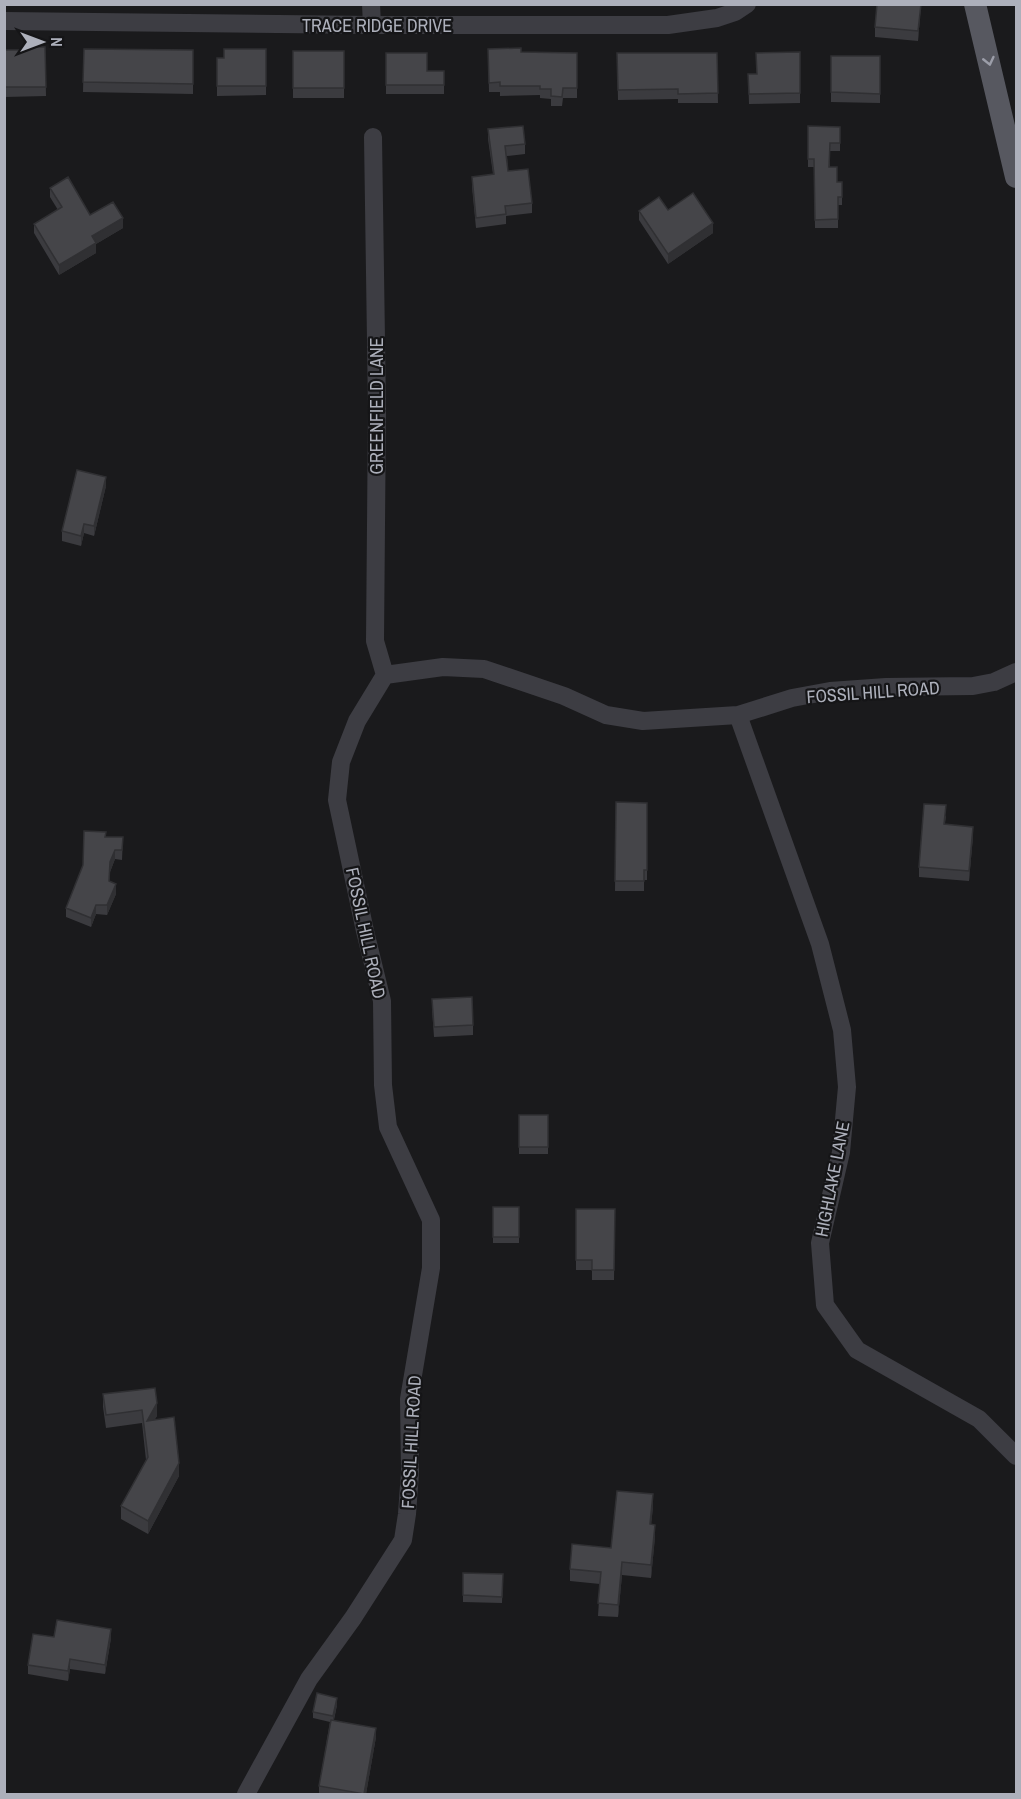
<svg xmlns="http://www.w3.org/2000/svg" width="1021" height="1799" font-family="'Archivo Narrow',sans-serif">
<style>
.lines{fill:none;stroke-linecap:round;stroke-linejoin:round}
.minor{stroke:#3d3d43;stroke-width:18}
.major{stroke:#575860;stroke-width:22}
.wall{fill:#3b3b3f}
.shaded-wall{fill:#303033}
.building{fill:#454549;stroke:#303033;stroke-width:1.5}
.oneway{stroke:#9c9ea9}
.labels{text-anchor:middle;dominant-baseline:central;stroke-width:4.5;stroke-linejoin:round;paint-order:stroke}
.street-label{font-size:18px;fill:#adb0bb;stroke:#151517}
</style>
<rect width="100%" height="100%" fill="#1a1a1c"/>
<g class="lines">
<path class="minor" d="M371,4l1,21
M4,21l368,4h296l49,-7 18,-6 12,-8
M373,137l4,271 -2,233 10,34
M385,675l58,-8 41,2 80,27 42,19 37,6 95,-6 54,-17 38,-7 56,-4 87,-1 21,-4 22,-10
M738,715l82,229 22,86 5,57 -6,65 -21,91 5,62 32,45 122,69 37,37
M246,1794l63,-115 44,-61 50,-78 4,-26 3,-42 -1,-73 22,-131v-48l-43,-93 -5,-42 -1,-84 -17,-70 -28,-131 4,-38 16,-41 28,-46"/>
<path class="major" d="M975,4l41,173"/>
</g>
<path class="wall" d="M921,4l-3,37 -43,-4v-10z
M45,47l1,49 -41,1v-47h23z
M84,49l109,1v44l-110,-2z
M266,49v46l-49,1v-38h7z
M488,49l33,3 56,1v45h-14l-1,8h-11v-7l-11,-1v-3l-40,1v-4h-11z
M293,51h51v47h-51z
M800,52v51l-51,1 -1,-30h8z
M386,53l41,18h17v23h-58z
M617,53h100l1,50h-40v-4l-60,1z
M831,56h49v47l-49,-1z
M808,126l32,1v24h-10v16l7,15h5v23h-4v23h-23l-1,-61h-6z
M488,129l37,15v10l-18,2 1,15 24,32v10l-26,3v8l-30,4 -4,-41v-10l21,-3 -5,-35z
M50,188l40,27 33,13 -27,16v9l-37,22 -25,-42v-9l24,-14 -8,-13z
M668,210l45,23 -45,31 -29,-44v-9z
M106,486l-12,50 -10,-3 -3,13 -19,-5v-10z
M616,802l31,1v77h-3v11h-29z
M946,815l-1,9 28,12 -4,45 -50,-4v-10z
M106,837h17l-1,23 -7,-1 -5,13 -1,10 7,12 -9,21 -11,-1 -5,13 -25,-10v-9z
M432,1008l41,17v10l-39,2z
M519,1115h29v39h-29z
M493,1207h26v36h-26z
M576,1209h39l-1,71h-22v-10h-16z
M103,1394l54,22 -3,4 25,56 -31,58 -27,-15v-13l25,-46 -4,-37 -36,5 -3,-21z
M653,1507l-2,17 4,13 -4,41 -29,-3 -4,42 -20,-1 2,-32 -30,-3v-12l41,-21z
M463,1573l40,1 -1,29 -39,-1z
M54,1637l57,1 -6,36 -35,-5 -2,12 -40,-7v-9z
M337,1705l-3,15 42,17 -10,57h-47v-8l11,-64 -17,-4v-6z"/>
<path class="shaded-wall" d="M921,4l-3,37v-10z
M123,218v10l-27,16v9l-37,22v-10l33,-29z
M713,223v10l-45,31v-10z
M106,477v9l-12,50v-10z
M84,524v9l-3,13v-10z
M973,827v9l-4,45v-10z
M115,850v9l-5,13v-10z
M116,884v10l-9,21v-10z
M96,905v9l-5,13v-9z
M157,1403v13l-10,17v-12z
M179,1463v13l-31,58v-13z
M653,1494v13l-3,30v-13z
M655,1525v12l-4,41v-13z
M622,1562v13l-4,42v-12z
M111,1629v9l-6,36v-9z
M70,1659v10l-2,12v-10z
M337,1698v7l-4,18v-7z
M376,1728v9l-10,57h-2z"/>
<path class="building" d="M877,4h44l-3,27 -43,-4z
M28,47h17l1,40h-41v-37h23z
M521,48v4l56,1v35h-14l-1,9 -11,-1v-7h-11v-3h-40v-4l-11,1 -1,-34z
M84,49l109,1v34l-110,-2z
M224,49h42v37h-49v-28h7z
M293,51h51v37h-51z
M800,52v41l-51,1 -1,-20h9l-1,-21z
M386,53h41v18h17v14h-58z
M617,53h100l1,40 -40,1v-5l-60,1z
M831,56h49v38l-49,-2z
M523,126l2,18 -20,2 3,25 20,-2 4,34 -27,3 1,8 -30,4 -4,-41 22,-3 -6,-45z
M808,126l32,1v16h-10l-1,24h8v15h5v15h-4v22l-23,1 -1,-61h-6z
M68,177l22,38 23,-13 10,16 -31,18 4,7 -37,22 -25,-41 28,-17 -12,-19z
M693,193l20,30 -45,31 -29,-43 20,-14 9,13z
M77,470l29,7 -12,49 -10,-2 -3,12 -19,-5z
M616,802l31,1v67h-3v11h-29z
M924,804l22,1 -2,19 29,3 -4,44 -50,-4z
M84,831l22,1 -1,5h18l-1,13h-7l-5,12 -1,19 7,3 -9,21h-11l-5,13 -25,-10 17,-43z
M472,997l1,28 -39,2 -2,-28z
M519,1115h29v32h-29z
M493,1207h26v30h-26z
M576,1209h39l-1,61h-22v-10h-16z
M155,1388l2,15 -10,18 27,-4 5,46 -31,58 -27,-15 27,-49 -6,-47 -36,5 -3,-21z
M617,1491l36,3 -3,30 5,1 -4,40 -29,-3 -4,43 -20,-2 3,-31 -31,-3 2,-25 39,4z
M463,1573l40,1 -1,23 -39,-2z
M57,1620l54,9 -6,36 -35,-6 -2,12 -40,-6 5,-31 21,3z
M317,1693l20,5 -4,18 -20,-4z
M331,1720l45,8 -12,66 -45,-8z"/>
<defs><path id="oneway-chevron" d="M-2-3.5L2.5 0L-2 3.5" fill="none" stroke-width="1.6" stroke-linecap="round" stroke-linejoin="round" transform="scale(1.5)"/></defs>
<use class="oneway" href="#oneway-chevron" transform="translate(989 61) rotate(77)"/>
<g class="labels">
<g class="street-label">
<text x="377" y="25">TRACE RIDGE DRIVE</text>
<text transform="translate(376 406) rotate(-90)">GREENFIELD LANE</text>
<text transform="translate(873 692) rotate(-4)">FOSSIL HILL ROAD</text>
<text transform="translate(366 933) rotate(78)">FOSSIL HILL ROAD</text>
<text transform="translate(832 1179) rotate(-79)">HIGHLAKE LANE</text>
<text transform="translate(411 1442) rotate(-87)">FOSSIL HILL ROAD</text>
</g>
</g>
<rect width="1021" height="1799" fill="none" stroke="#adb0bb" stroke-width="12"/>
<g transform="translate(42 42) rotate(90)" stroke="#151517" stroke-width="4.5" paint-order="stroke">
<path d="M0-4.5L10 22L0 15L-10 22Z" fill="#adb0bb"/>
<text y="-9" font-size="16" font-weight="bold" text-anchor="middle" fill="#adb0bb">N</text>
</g>
</svg>
